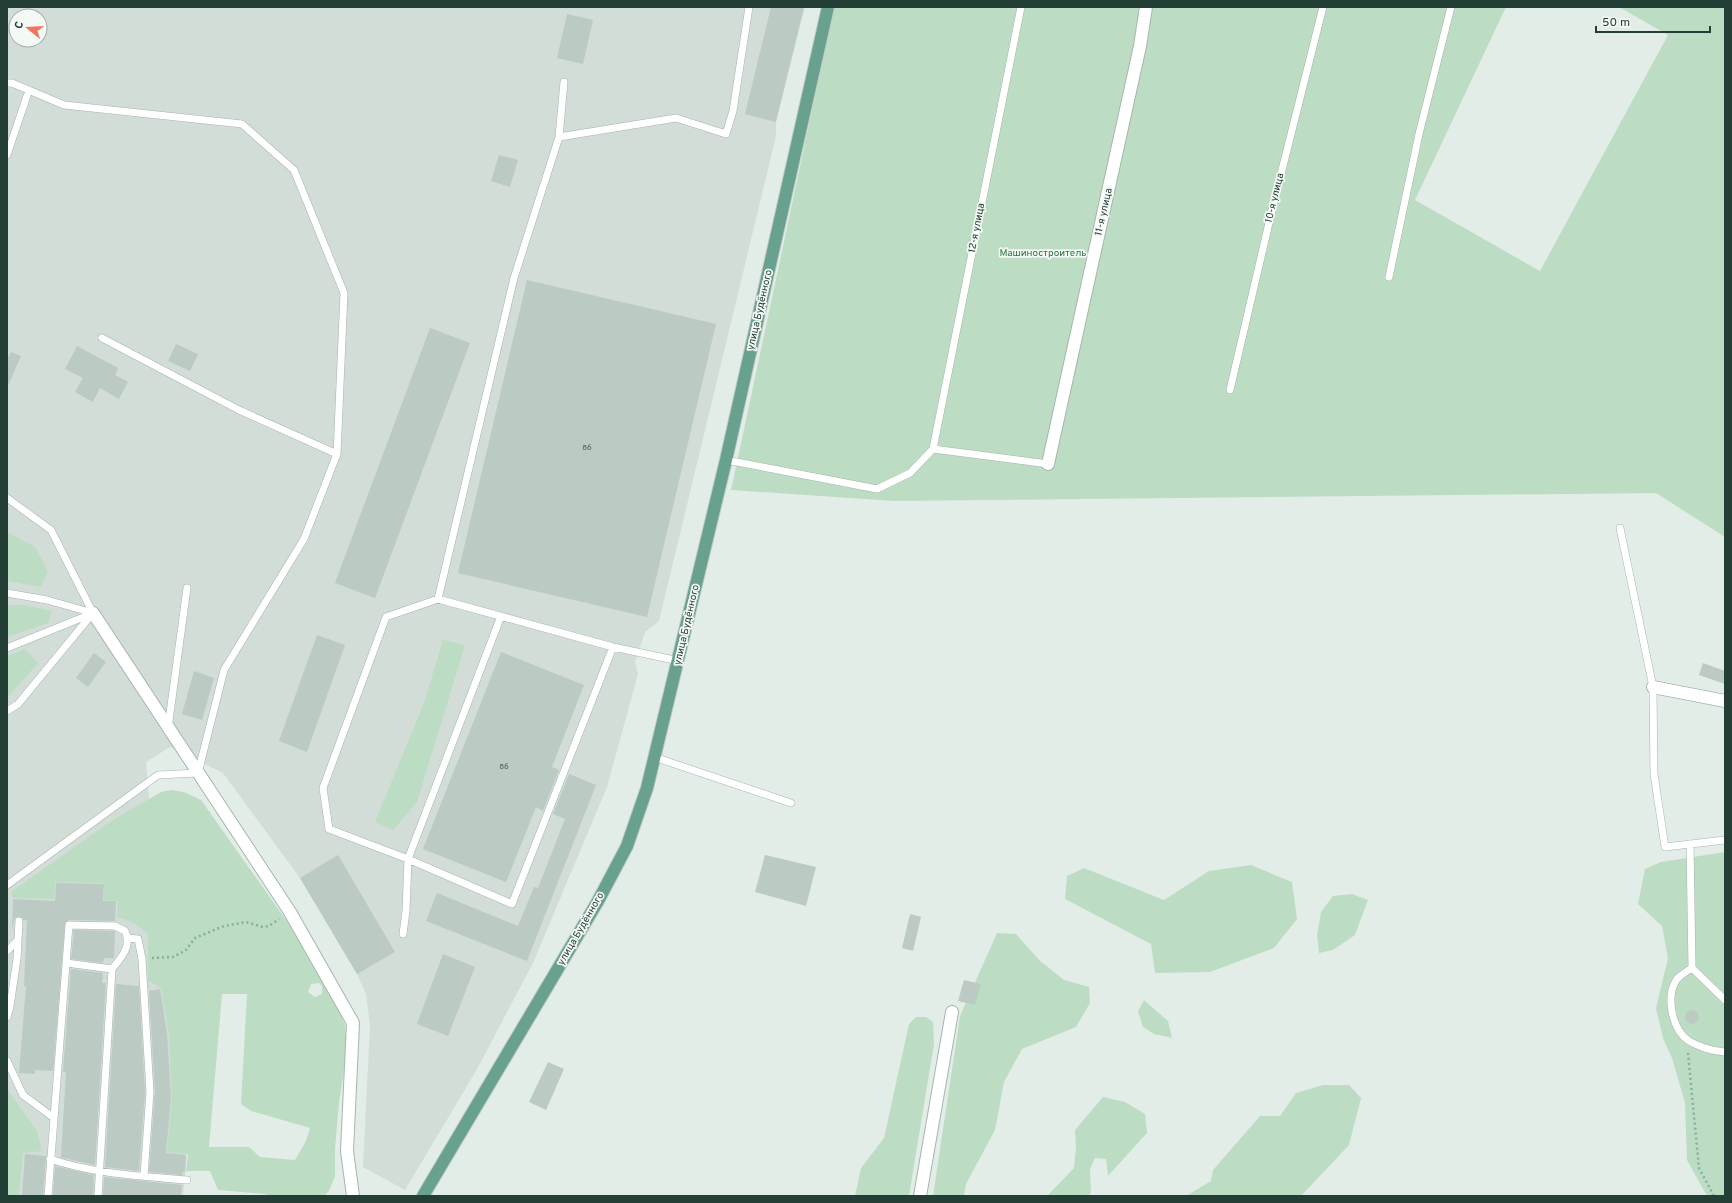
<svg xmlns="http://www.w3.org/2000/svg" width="1732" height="1203" font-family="Overpass,sans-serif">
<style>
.built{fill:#d1ddd6;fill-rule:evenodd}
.green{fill:#bcddc3;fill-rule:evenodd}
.building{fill:#bbcac3}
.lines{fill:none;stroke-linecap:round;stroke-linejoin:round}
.service-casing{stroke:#a6b5ae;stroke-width:8}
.minor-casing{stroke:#a6b5ae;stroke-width:14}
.primary-casing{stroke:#c1c9c6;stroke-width:14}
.path{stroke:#84b09e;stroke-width:2.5;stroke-dasharray:2 3;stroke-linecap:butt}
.service{stroke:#fff;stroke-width:7}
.minor{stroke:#fff;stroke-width:12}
.primary{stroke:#68a18e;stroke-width:12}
.labels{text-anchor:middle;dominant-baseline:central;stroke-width:3.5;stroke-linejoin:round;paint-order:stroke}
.number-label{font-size:8px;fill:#496158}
.street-label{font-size:10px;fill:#233e34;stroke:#f4f9f6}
.park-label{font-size:10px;fill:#2e7443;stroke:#f4f9f6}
</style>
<rect width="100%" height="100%" fill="#e3ede8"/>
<path class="built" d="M7,7h798l-29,114v15l-117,485 -14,11 -10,30 3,12 -31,113 -74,176 -57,108 -71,119 -42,-23 7,-141 -4,-32 -9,-20 -57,-96 -77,-105 -53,-26 -24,15 23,271 18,119 -4,44h-176zM16,16h24v24h-24z"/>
<path class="green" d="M834,7h672l-91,193 125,71 128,-236 -49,-28h106v530l-69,-44 -762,8 -163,-11z
M7,532l28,15 13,24 -7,16 -34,-6z
M7,605h18l27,6 -4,12 -41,14z
M443,640l22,5 -48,157 -24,28 -18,-8 49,-119z
M25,649l13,14 -31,35v-42z
M171,790l13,2 17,8 85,120 42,67 17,38 2,27 -8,50 -4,47v27l-6,15 -5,5h-55l-4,-2 -47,-4 -8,-19h-24l2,-17 -21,-2 5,-54 -3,-62 -8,-48 -13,-8v-46l-15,-12 -16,-5 1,-16 -14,-1v-17l-49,-1 -1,17 -41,-1 -2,-6 100,-71 50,-29zM319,983l3,3v8l-7,3 -7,-5 3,-8zM222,994h25l-6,110 10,7 59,17 -4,13 -11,19 -35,-3 -11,-10h-40z
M1725,852v344h-18l-20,-36 -2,-57 -13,-45 -9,-20 -7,-30 12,-50 -6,-32 -24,-22 7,-35 16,-7z
M1251,865l41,17 5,37 -23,29 -64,24 -55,1 -4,-29 -86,-45 2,-23 17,-8 80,32 45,-29z
M1352,894l16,6 -13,35 -22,15 -14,3 -2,-18 4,-23 12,-16z
M997,933l19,1 24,27 24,19 25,7 1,16 -14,24 -54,22 -18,33 -9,48 -29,54 -2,12h-31l27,-180z
M1144,1000l24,21 4,17 -18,-4 -11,-7 -5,-16z
M916,1017h10l7,5 1,22 -25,152h-54l6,-28 23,-30 25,-114z
M1323,1085h26l12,13 -12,47 -48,51h-115l25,-15 2,-11 47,-54h20l16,-23z
M7,1089l30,42 5,20 -19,2 -4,43h-12z
M1103,1097l22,5 20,12 2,19 -39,43 -2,-17 -11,-1 -5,11 1,23 -2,4h-42l27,-28 2,-21 -1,-17z"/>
<path class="building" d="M771,7h33l-28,115 -31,-8z
M567,14l26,6 -10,44 -26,-6z
M499,155l19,5 -8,27 -19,-6z
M527,280l189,44 -69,293 -189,-44z
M430,328l40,15 -95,255 -40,-15z
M176,344l22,10 -8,17 -22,-10z
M77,346l41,22 -3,7 13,7 -9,17 -19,-11 -7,14 -18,-10 8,-14 -18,-9z
M11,352l10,4 -14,32v-28z
M317,635l28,10 -38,107 -28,-11z
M501,652l83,33 -32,82 7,3 -16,41 -7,-4 -30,75 -83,-33z
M94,653l12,9 -18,25 -12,-9z
M1703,663l22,8v13l-26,-9z
M194,671l20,7 -12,42 -20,-6z
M569,774l27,11 -69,176 -101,-40 11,-28 81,33 16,-39 4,1 27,-69 -12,-5z
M338,855l57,97 -38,22 -57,-96z
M765,855l51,12 -10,39 -51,-14z
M56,883l48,1 -1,17h13l-1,20 -46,-1 -4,3 -12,148 -18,-1v4l-16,-1 7,-87h-2l3,-67 -3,2 -3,-4h-5l-2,3 -2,11 1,-32 42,2z
M910,914l11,3 -8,34 -11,-3z
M74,930l41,1 -1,27h-10l-1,5 -32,-4z
M443,954l32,13 -27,69 -31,-12z
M71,969l32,4 -1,10h4l-11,182 -36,-8h2l5,-85h-3z
M964,980l17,4 -6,21 -17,-4z
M116,984l23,2 6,106 -6,79 -34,-4z
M160,989l7,44 4,64 -5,56 20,2 -1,17h-2l-1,3 -33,-3 6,-80 -6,-101z
M1685 1017a7 7 0 1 1 14 0a7 7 0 1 1-14 0Z
M548,1062l16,7 -18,41 -17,-8z
M25,1154l21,2 -3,40h-21z
M55,1166l39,9 -1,21h-40z
M104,1177l78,8 -1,11h-78z"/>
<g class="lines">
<defs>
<path id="service" d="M7,83h5l52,22 178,19 52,46 50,123 -7,161 -33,85 -80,131 -26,103 -40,2 -151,110
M559,137l117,-19 50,16 7,-23 16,-104
M7,155l22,-65
M1389,277l30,-143 32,-127
M102,338l137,72 98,44
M1230,390l42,-180 51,-203
M933,449l88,-442
M726,460l151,29 33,-16 23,-24 115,15
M7,498l44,32 42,83
M1620,528l33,159 1,87 11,73 60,-7
M7,593l40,7 46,13
M438,599l76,-321 45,-141 5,-55
M613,647l-101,257 -104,-45 -79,-30 -6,-41 63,-171 52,-18 175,48 66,14
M7,648l84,-34
M7,711l11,-7 75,-91
M168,728l19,-140
M654,757l137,46
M1690,844l2,124c-5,3 -11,7 -15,11 -12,17 -5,51 12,62 12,7 23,10 36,11
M403,934l3,-23 2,-52 93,-243
M128,938l10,1 4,20 8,133 -6,84
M7,951l11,-11
M66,963l46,6
M1692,968l33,32
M10,1006l7,-47 2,-38
M7,1017l3,-11 -3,-4
M7,1061l16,34 31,23
M50,1159c44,15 91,17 137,21
M48,1196l21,-271 46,1 10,5c7,15 -3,26 -13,38l-14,227"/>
<path id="minor" d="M1048,464l92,-418 6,-39
M93,613l197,299 63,111 -6,128 6,45
M1653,687l72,14
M920,1196l32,-184"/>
<path id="primary" d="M423,1196l175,-295 29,-55 20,-58 79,-328 102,-453"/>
</defs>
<use href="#service" class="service-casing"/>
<use href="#minor" class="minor-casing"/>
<use href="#primary" class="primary-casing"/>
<path class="path" d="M152,958l21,-1 13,-7 9,-12 29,-12 22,-4 17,5 6,-1 10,-7
M1688,1053l11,115 15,28"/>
<use href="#service" class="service"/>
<use href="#minor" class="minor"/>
<use href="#primary" class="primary"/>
</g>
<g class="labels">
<g class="number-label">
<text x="587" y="448">86</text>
<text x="504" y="767">86</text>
</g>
<g class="street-label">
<text transform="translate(1275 198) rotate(-76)">10-я улица</text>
<text transform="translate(1104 212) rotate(-77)">11-я улица</text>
<text transform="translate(977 228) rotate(-79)">12-я улица</text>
<text transform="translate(760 310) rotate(-77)">улица Будённого</text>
<text transform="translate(687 625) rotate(-77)">улица Будённого</text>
<text transform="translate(581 929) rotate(-60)">улица Будённого</text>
</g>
<g class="park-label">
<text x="1043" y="253">Машиностроитель</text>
</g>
</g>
<rect width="1732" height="1203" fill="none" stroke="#233e34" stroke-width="16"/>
<g transform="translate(28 28) rotate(288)"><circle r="19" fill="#f4f9f6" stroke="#a0aea8"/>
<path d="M0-3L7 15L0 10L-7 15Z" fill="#ef765e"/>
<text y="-6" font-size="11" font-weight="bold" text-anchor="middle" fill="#233e34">С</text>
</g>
<path d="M1596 26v6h114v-6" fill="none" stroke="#233e34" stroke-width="2"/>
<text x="1602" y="26" font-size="12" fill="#233e34" stroke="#f4f9f6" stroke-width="3" paint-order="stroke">50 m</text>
</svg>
